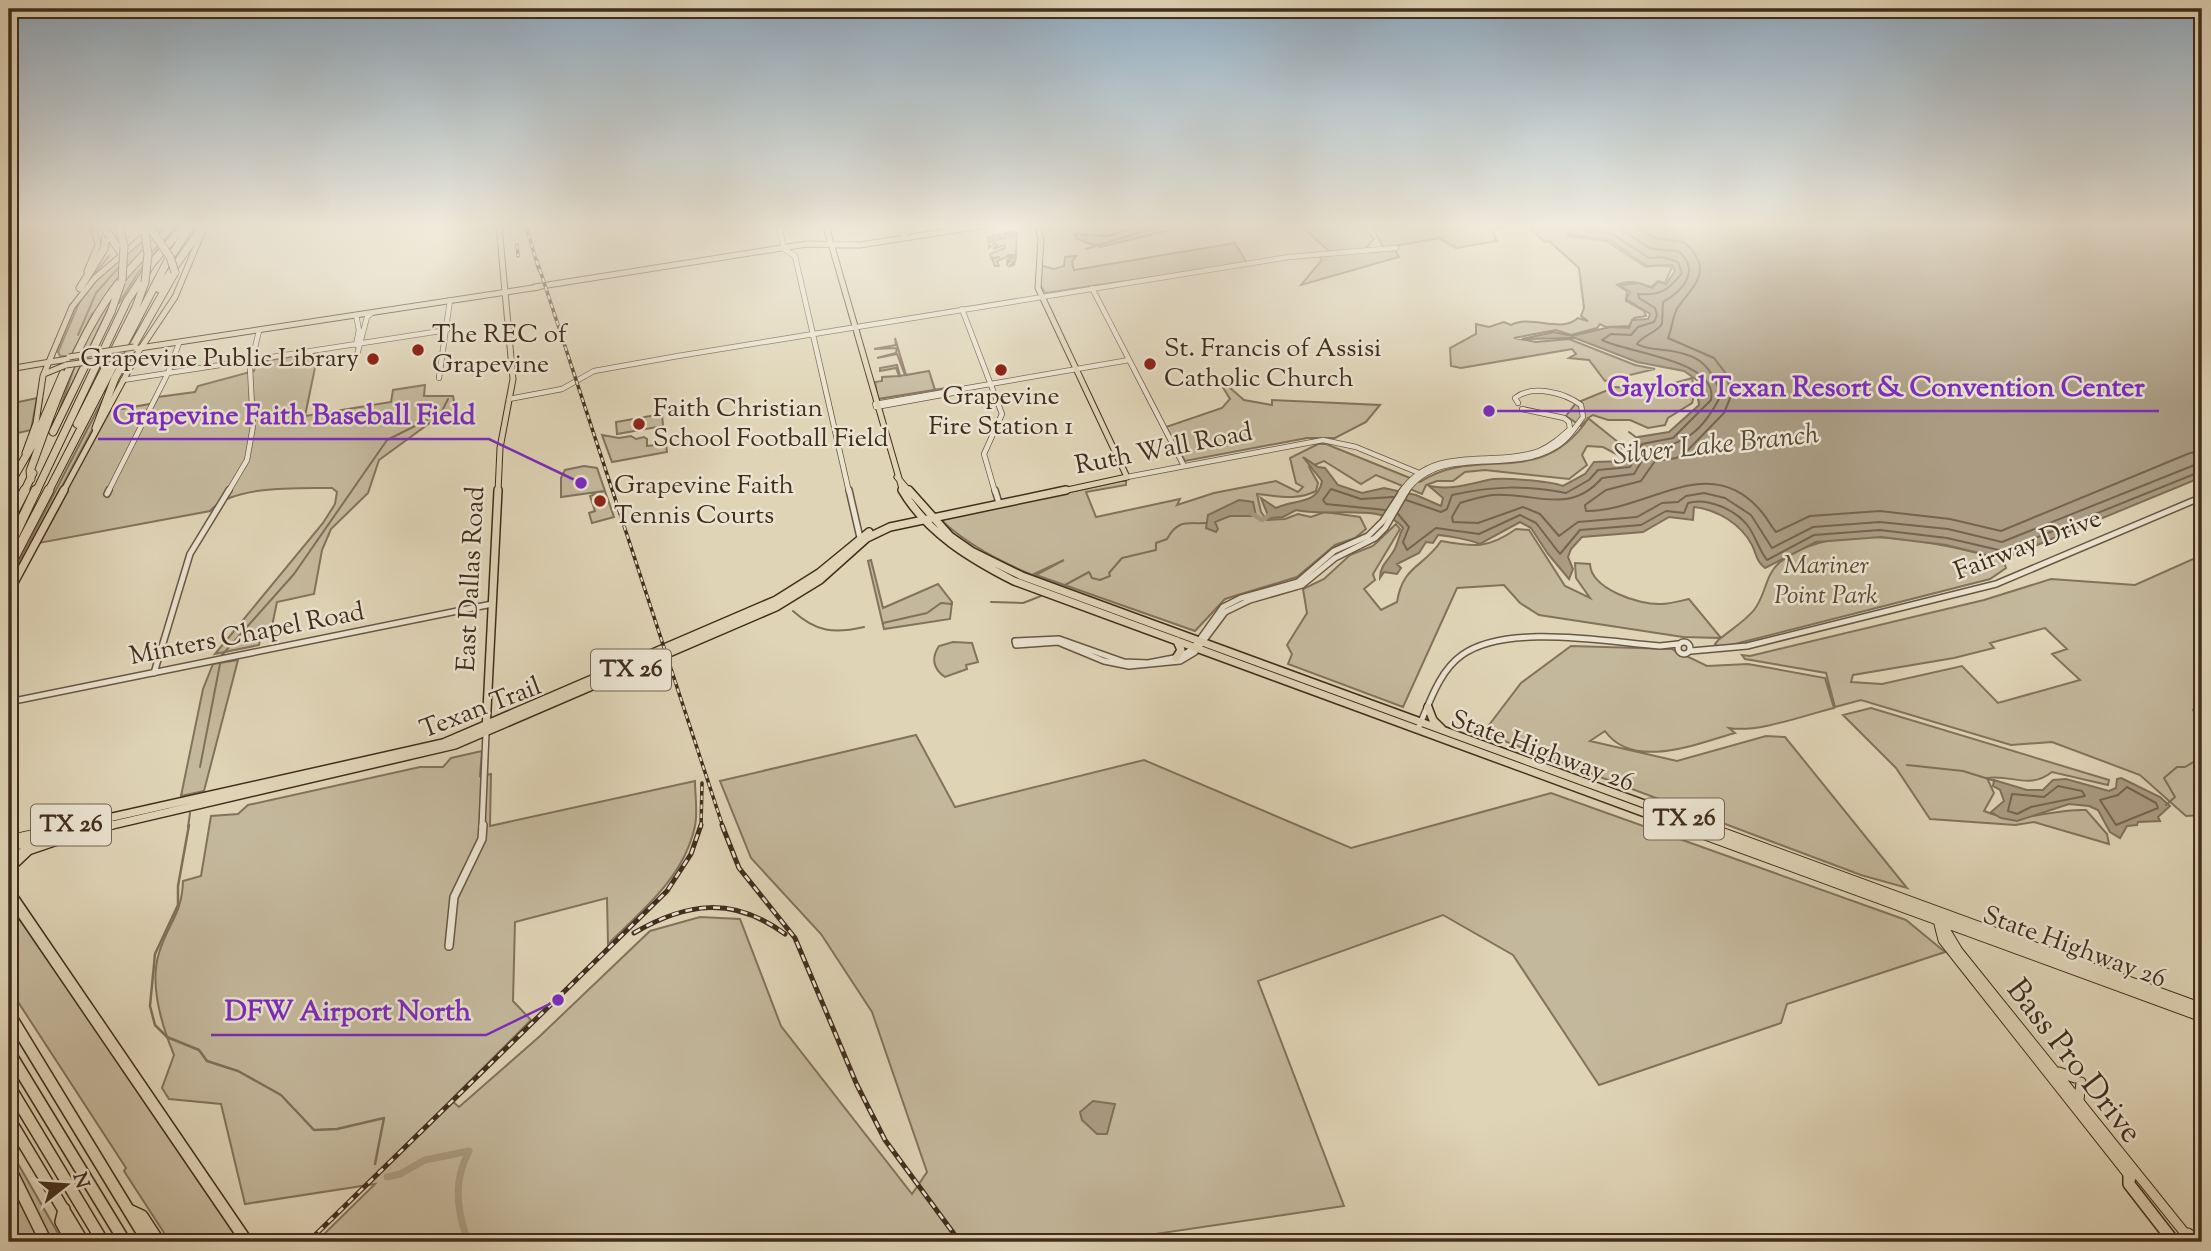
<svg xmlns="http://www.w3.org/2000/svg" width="2211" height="1251" font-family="'Sorts Mill Goudy',serif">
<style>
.green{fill:#c4b89c;stroke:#83725c;stroke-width:2;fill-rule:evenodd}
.water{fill:#aa9b82;stroke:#806f5a;stroke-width:2}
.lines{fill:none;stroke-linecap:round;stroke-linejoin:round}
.shore{stroke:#766450;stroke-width:2}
.stream-far1{stroke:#806f5a;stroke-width:2}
.stream{stroke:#806f5a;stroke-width:2.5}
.river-far1{stroke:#aa9b82;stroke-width:5}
.river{stroke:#aa9b82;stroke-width:7}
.minor-far2-casing{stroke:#695743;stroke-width:6}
.minor-far1-casing{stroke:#695743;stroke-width:8}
.minor-casing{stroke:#695743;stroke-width:10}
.major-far2-casing{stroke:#422d1d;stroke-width:7}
.major-far1-casing{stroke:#422d1d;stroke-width:10}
.major-casing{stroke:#422d1d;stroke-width:11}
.highway-far2-casing{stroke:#422d1d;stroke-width:9}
.highway-far1-casing{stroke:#422d1d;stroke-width:11}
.highway-casing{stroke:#422d1d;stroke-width:14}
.minor-far2{stroke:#eae3d0;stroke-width:4.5}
.minor-far1{stroke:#eae3d0;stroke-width:5}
.minor{stroke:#eae3d0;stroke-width:7}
.major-far2{stroke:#dfd4b6;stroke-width:5}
.major-far1{stroke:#dfd4b6;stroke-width:7}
.major{stroke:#dfd4b6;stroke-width:9}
.highway-far2{stroke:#dfd4b6;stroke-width:7}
.highway-far1{stroke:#dfd4b6;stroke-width:9}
.highway{stroke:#dfd4b6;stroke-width:11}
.rail-far1-casing{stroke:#422d1d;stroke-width:3.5}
.rail-casing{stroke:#422d1d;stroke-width:5}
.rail-far1{stroke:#eae3d0;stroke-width:2;stroke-dasharray:4.5;stroke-linecap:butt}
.rail{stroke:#eae3d0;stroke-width:2.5;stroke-dasharray:7;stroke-linecap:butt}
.major-bridge-casing{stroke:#422d1d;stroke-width:7;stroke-linecap:butt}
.highway-bridge-casing{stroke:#422d1d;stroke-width:9;stroke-linecap:butt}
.major-bridge{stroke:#dfd4b6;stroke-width:5}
.highway-bridge{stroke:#dfd4b6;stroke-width:7}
.poi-dot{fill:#8f2418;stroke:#eae3d0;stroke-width:2.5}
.labels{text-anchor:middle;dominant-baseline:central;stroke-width:5;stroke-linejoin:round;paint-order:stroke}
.shield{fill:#eae3d0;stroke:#746453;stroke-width:2}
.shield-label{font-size:24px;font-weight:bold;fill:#422d1d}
.poi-label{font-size:26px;fill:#422d1d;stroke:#eae3d0;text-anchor:start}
.street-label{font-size:26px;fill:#422d1d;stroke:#eae3d0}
.park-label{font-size:26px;font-style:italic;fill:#5c4936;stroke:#eae3d0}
.water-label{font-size:28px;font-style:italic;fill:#5c4836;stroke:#eae3d0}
.near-street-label{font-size:32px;fill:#422d1d;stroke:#eae3d0}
.leader{fill:none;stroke:#7b2cbf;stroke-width:2.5}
.callout-dot{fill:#7b2cbf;stroke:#eae3d0;stroke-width:2.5}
.callout-label{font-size:28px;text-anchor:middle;font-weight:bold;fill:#7b2cbf;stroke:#eae3d0;stroke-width:5;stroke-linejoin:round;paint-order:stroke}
</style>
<rect width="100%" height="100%" fill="#dfd4b6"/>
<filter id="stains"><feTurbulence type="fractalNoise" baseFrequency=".00286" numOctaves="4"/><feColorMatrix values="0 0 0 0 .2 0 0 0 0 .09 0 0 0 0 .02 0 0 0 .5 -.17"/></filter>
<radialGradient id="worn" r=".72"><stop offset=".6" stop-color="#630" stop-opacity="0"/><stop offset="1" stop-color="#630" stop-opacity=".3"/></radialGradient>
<path class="green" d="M158,226h19l-39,47 -19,30 -9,2 -51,106 20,-57 25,-47 -12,7 -21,42h-11l-2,-4 23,-54 13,-18z
M1138,226h49l-87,21 -23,-8 -3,-5 33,2z
M1301,226h62l11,13 -9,10 -36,2z
M1371,226h134l-13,5 5,10 -41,7 -17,-10 -55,10z
M1527,226h41v10l38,5 40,26 16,-2 10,2 -7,16 -7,-2 -7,6c-11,-4 -23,-8 -34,-2l10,6 -1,10 18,10 2,5 -12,2 -5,8 -23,1 -6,-3 -3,4 -26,7 -15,-5 -42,8 22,4 33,-3 66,26 20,4 -50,12 -16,-21 -20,-2 7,-4 -4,-5 -111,19 -10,-2 -1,-18 26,-14v-10l13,3 15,-5 7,3c21,-11 49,9 67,-7l10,3 -7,-5 3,-8 -5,-40 -30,-27 -4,1z
M1009,232l3,5 4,-1 -5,-4h6l-1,23h-9l9,1 -2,9 -4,1 3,-4 -4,-1 -2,5v-6l7,-2 -7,-1 -10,4 2,5h-4l-3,-7 8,-2 -9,1 -1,-4 15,-6v-3l-12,4 4,-4 -2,-2 -6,5 -1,-11 4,1 -2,4 4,-1 -1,-6h3l1,5 3,-1 -2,-5h3l1,5 3,-1 -1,-5 6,4 -4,-4z
M1235,243l12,20 -202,30 -6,-11 1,-17 14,4 10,-3 1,-9 11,-1 -4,6 2,8z
M1395,250l4,7 -98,28 21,-25 -4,-5z
M895,338l11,37 23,-4 6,19 11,-2 -68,11 -3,-17 7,-1v-4l17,-1 -3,-8 -16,3v-3l17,-3 3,11 5,-1 -8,-21 -20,4 19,-5 1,-5 -23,1 22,-4z
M318,353l-13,63 86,-14 2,-12 32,-5 -1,11h29l2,10 -4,9 -17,5 -55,40 -11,33 -37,36 -9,21 -8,44 -37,8 -5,24 -10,3 -3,16 -44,9 108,-131 12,-19 2,-12 -5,-4c-33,0 -100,-3 -122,23l-171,32 71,-132 45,-8 3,-6 37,-5 3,-6 56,-15 2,-9z
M1692,378l3,14 -3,11 -24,15 -3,7 -17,3 -18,-8h-22l-15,-5 -5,3 35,28 -3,10 -17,-9 -16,-1 -5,9 5,10 -18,14 -84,-9 -20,2 -12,9h-16l-11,4 -4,9 -46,-19 -15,9 -37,-23 -15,6 9,16 -2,8c-19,10 -38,5 -59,3l4,18 6,8 18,-1 13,-5 13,3 14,-5 35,5 6,12 -11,9 -20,7 -38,32 -72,22 -30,32 -159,-56 28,-15 -32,15c-34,-15 -64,-30 -91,-55l180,-39h5v4l-40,7 10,25 84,-18 -3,6 37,-12 62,-12 22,11 5,-5 -7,-4 -6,-25 28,-14h8l94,38c57,-38 119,9 168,-63l-7,7 -15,-10 10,-13 39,-16 31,1 5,5 -2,-3z
M1222,386l7,1 15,13 28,5v-5l108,5 -14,17 -31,16h-28l-122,23 -19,-34 56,-19 8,-9z
M104,397l-12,33 -75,141h-3z
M37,398l-6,32 -22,5v-31z
M662,414l1,12 -46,8 -1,-12z
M602,435l17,3 12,-2 5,3 8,-2 3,2v7l19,-2 1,8 -55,10z
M584,466l13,2 17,49 -22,6 -3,-10 6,-2 -5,-15 14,-5 -43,6v-19l4,-8z
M1396,524l4,5 -27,45 2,6 -11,9 17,21 16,-8c6,-37 26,-34 44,-61 33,6 47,8 75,-12l13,1 36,56 25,12 -14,-20 -1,-15 15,1c1,25 49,41 71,40 9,0 19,-3 28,-5l32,39c11,-9 25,-18 33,-28 12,-15 11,-35 25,-47 56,-46 160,-20 224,-4l3,9 -16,11 -271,69 -4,-4 5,-6 -37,-1 -144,-22 -19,-12 -16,-18 -47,3 -54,119 -115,-43 4,-10 -5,-9 20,-32 -4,-24 21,-10 26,-24 23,-9z
M2202,555v260l-16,1 -46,-41 -88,-33 -41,3 -150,-45 -26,7 -9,-34 -81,-14 -3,-4 8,1 234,-56 67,-21 84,6zM2045,628l22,21 -15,5 28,26 -82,23 -36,-37 -80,18 -31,-2 2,-7 101,-17 40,-10 -4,-5z
M871,560l12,48 55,-24 14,18 -2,17 -66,10 -16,-68z
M953,642l19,1 6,19 -12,3 1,4 -22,8c-12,-8 -14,-19 -6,-31z
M1571,646l101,3 35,17 41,-2 77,14 9,30c-29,7 -76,25 -105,20l6,5c-36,10 -102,38 -130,-2l-15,10 87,20 89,-25 19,1 122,151 -46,-13 -378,-142 38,-50z
M238,660l-34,131 -23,5 22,-107 10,-25z
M1871,708l238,72 -1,5 -56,-13c-23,18 -40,2 -65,6l7,15 -10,18c37,16 64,-3 102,-1l21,24 2,10 -75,-22 -19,3 -85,-6 -34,-51 -53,-53z
M916,735l39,72 189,-47 207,88 200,-55 355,127 39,32 -158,52 -6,19 -182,62 -86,-130 -70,-40 -185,66 86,225 -189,28 2,8h-841l59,-58 -130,20 -24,-100 -52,-5 -7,-11 12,-33c-12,-29 -25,-70 -15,-102 9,-30 23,-38 24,-72l18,-5 10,-60 27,-2 10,-9 172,-38h23l8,-9 31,-7 -2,25 11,-2 -1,52 205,-45c0,14 3,31 0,45 -11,51 -51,83 -87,118l-1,-46 -92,24 -2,79 18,19 -80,80 8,7 81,-71 110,-105 50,-14 40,2 41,107 131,168 15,-22 -55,-160 -51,-78 -70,-76 -31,-77z
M9,904l195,280 35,58h-69l-46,-71 2,-3 -117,-180z
M9,1148l54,94h-12l-42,-82z
M9,1176l31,66h-31z"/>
<path class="water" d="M1569,226h633v251l-199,82 -57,-14 -65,-8 -65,5 -51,26c-9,-7 -8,-13 -13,-23 -11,-21 -34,-35 -58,-38l-1,13 -24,-3 -26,15 -61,5 -11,12 -3,8 5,12 -4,10 -21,-25 -17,-26 -11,-6 -40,22c-9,-4 -30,-8 -42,-9l-5,8 -7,-1 -7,11 -22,11 4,4 -4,6 -13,-2 -4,6c0,-15 12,-20 16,-32 3,-7 3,-11 7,-18 -19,-26 -78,-10 -107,-18l-13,7 -14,1 -8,-20 15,10c18,-9 42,-3 46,-27l-19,-24 15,10 7,1 13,17 24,8 22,-5 32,7 25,11 2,-8 -14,-12c21,4 38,-1 59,-6 12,-3 63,1 75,6l22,-12 9,-12 32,-1 12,-24 31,-5 30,-27 -1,-7 9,-3 -10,-7 4,-5 -17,-12 -47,-9 -62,-24 -53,1 32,-7 18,4 38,-9 19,1 3,-8 16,-1 2,-5 -24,-15 4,-7 -11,-7 20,-2 13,5 6,-6 8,2 9,-13 -3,-6 -25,1 -38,-26 -40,-5z
M1239,500l14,2 3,14h-26l-15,6 3,7 -2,3 -10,-4 2,-13z
M2121,778l39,19 10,9 -12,11 2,4 -22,1 -1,3 -10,1 -7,12 -10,-6 -12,-22 -9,-4 -20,-2 -52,17 -16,-3 -10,-6 13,-11 -4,-11 -7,-4 1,-6 33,10h16l10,-10 13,-1 43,12 7,-3 1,-9z
M1093,1101l22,3 -8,30h-10l-15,-14 -2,-8z"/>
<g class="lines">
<path class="shore" d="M1616,226l35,23 27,2c23,19 6,39 -15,51l-1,22c-7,10 -18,10 -25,20 8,5 18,5 27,6 34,4 46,13 57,45 -18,36 -34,48 -73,56l-14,23 -32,4c-33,38 -67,14 -109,17 -11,1 -23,5 -33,8l-8,14 1,5 25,1 45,-16 17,7 19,22 19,-14 59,-5 25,-14 16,-1 8,-6 18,-3 21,5 26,17 21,33 41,-21 67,-5 68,7 54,13 200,-80
M1636,226l18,12 30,4c30,27 12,41 -6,65 -5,7 -6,22 -10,31l46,20 13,17 4,21 -7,17 -37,38 -11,7 -21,3 -14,20 -35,9 -21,15 1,6c61,1 122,-61 174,-1 6,6 10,15 16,22l34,-16 70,-5 70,8 51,12 189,-78 12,-2
M1406,500l35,12 6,-3 5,-14c41,-9 72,-10 114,-2l23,-13 9,-10 32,-3 12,-23 31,-6 38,-38c8,-40 -84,-47 -109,-60l9,-6 20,1 7,-8 16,-5 3,-7 -2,-7 -16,-10 -1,-4c22,2 31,-4 44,-21l-4,-11 -15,-5 -14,1 -37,-24 -36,-8
M1385,510l-59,-6 -3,-4 8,-11 30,10 32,-2
M1398,514l11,13 -6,15 4,8 29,-22 43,6 41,-19 16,8 24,31 20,-24 61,-5 25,-14 18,2 4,-10c19,-6 48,7 60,23 8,11 11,24 19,34l47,-25 66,-5 67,8 56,13 199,-80
M2058,786l24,5 3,5 -54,11 -14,7 -9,-3 4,-17 32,3z
M2127,787l29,16 2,5 -42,17 -16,-25 18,-5z"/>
<path class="stream-far1" d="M1086,249l74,-23
M92,277l17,-21
M78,335l18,-42 23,-26
M1629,432l8,6
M1065,585l24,-13 3,6 8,2 10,-4 -1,-3 13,-15 34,-8v-7l11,-4c11,-20 20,-15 39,-16
M991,602l32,1 18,-7
M793,611c23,21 41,23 71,16
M883,623l44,-10 14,-10 11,1
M222,655l72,-81 93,-134 54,-27 7,-14
M2202,702l-9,8 9,14
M1907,765l56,6 32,10
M200,767l20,-103
M2166,805l9,-8 -11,-19 13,-11h8l17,-10
M188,827l2,-14"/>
<path class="stream" d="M189,825l-11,61v19l-23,49 -5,52 5,19 12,12 32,13 8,11 31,10 43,24 33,35 23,-1 47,-11 -9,46"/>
<path class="river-far1" d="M1251,513l11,7 12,-8"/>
<path class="river" d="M387,1177l13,-3 25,-14 44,-9c-15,29 -13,54 -3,85l19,6"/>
<defs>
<path id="minor-far2" d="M779,226l5,23 11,7 54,236
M899,226l6,12
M1092,288l92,178
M962,309l40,105 -18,40 11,38
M356,315l3,15 -3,15
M357,355l10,-38 5,-4
M439,378l11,-78
M123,380l324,-50
M509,399l53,-10 32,-18 84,-15 611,-99 107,-9
M875,404l254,-44
M876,407l82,-15
M1127,477l196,-37 33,7 63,26
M108,492l60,-119 11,-30
M228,492l19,-32 6,-34 -3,-58 9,-37
M1401,492c33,-49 91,-24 138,-41 12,-5 21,-13 31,-22l-1,-7 -5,-4 -42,-9
M1406,492c34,-49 102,-17 147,-44 14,-7 21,-19 30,-31l-2,-12c-16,-12 -48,-21 -66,-7l3,5"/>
<path id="minor-far1" d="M849,490l12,52
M995,490l4,13
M1403,490l-20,31 -15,15 -34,15 -36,31 -57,16 -18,9 -30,42 -14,8 -31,6 -24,-1 -65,-23 -44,2 1,4 42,-3 46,19 25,5 51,-5 15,-9 30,-40 25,-12 52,-15 33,-27 40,-20 10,-10 22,-38
M107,494l2,-4
M1678 648a6 6 0 1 1 12 0a6 6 0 1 1-12 0Z
M1691,651l56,-5 249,-62 206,-87
M154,673l36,-119 39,-64
M9,702l483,-98
M1418,729c11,-25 21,-58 44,-74 45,-32 145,-13 198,-9l18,-2
M482,827l4,-94"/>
<path id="minor" d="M449,946l5,-49 28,-58 1,-14"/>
<path id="major-far2" d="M826,226l77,266
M1038,226l3,13 -3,49 89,189 -69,15
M87,271l11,-26 -5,-19
M535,287l272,-43 53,1 121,-19
M133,349l406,-62
M9,369l59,-10
M44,374l22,-9
M25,453l11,-30 7,-47 29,-69 23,-29 61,-52
M897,477l13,15
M63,492l76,-141 36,-54 27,-64
M498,492l2,-44 13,-69 -14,-153"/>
<path id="major-far1" d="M902,490c25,43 69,69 112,91l669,246
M909,490l41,46 23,16 49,24 685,251
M9,592l55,-102
M1176,658l5,-8 -4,-9
M1428,707l5,13 9,9
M486,730l12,-240
M68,827l375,-84 333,-143 43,-27 50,-41
M104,827l351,-82 321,-138 44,-27 47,-42 23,-11 176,-37"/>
<path id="major" d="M1678,825l524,192
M1702,825l500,183
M64,836l47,-11
M9,840l67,-15
M9,846l33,-6
M1937,916l6,24 188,238
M1946,922v9l12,20 234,291
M2059,1072l16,6
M2079,1100l2,-18
M2188,1233l14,9"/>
<path id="highway-far2" d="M119,226l5,20
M110,236l10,15
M80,288l24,-39 4,-23
M159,289l44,-63
M77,424l59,-117 9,-25
M96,428l19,-50 60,-106
M53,432l58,-120 10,-29
M31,479l-1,-8c22,-59 42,-120 77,-172 18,-27 42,-50 65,-73
M11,482l22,-38 30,-70
M24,492l9,-19
M36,492l91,-191 25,-38 32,-37
M48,492l119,-230 24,-36"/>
<path id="highway-far1" d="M9,521l16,-31
M9,547l27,-57
M9,567l40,-77"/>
<path id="highway" d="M9,867l19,-18 38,-13
M9,893l238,349
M9,1014l139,228
M9,1052l116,190
M9,1086l94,156
M9,1119l74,123
M9,1167l37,75
M2129,1176v8l45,58
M64,1209l-3,13 11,20
M129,1210l13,6 17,26"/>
</defs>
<use href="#minor-far2" class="minor-far2-casing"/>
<use href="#minor-far1" class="minor-far1-casing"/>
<use href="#minor" class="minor-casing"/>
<use href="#major-far2" class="major-far2-casing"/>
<use href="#major-far1" class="major-far1-casing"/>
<use href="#major" class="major-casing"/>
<use href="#highway-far2" class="highway-far2-casing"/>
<use href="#highway-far1" class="highway-far1-casing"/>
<use href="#highway" class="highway-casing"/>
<use href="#minor-far2" class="minor-far2"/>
<use href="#minor-far1" class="minor-far1"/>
<use href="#minor" class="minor"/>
<use href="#major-far2" class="major-far2"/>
<use href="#major-far1" class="major-far1"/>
<use href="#major" class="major"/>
<use href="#highway-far2" class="highway-far2"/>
<use href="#highway-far1" class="highway-far1"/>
<use href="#highway" class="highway"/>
<defs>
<path id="rail-far1" d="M526,226l13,44
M517,245l1,11
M537,261l186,566
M701,827l1,-44"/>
<path id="rail" d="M722,825l17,43 56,70 62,147 28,55 75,102
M634,933c53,-31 99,-37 151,1
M308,1242l359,-351 24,-37 10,-29"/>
</defs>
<use href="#rail-far1" class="rail-far1-casing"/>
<use href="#rail" class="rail-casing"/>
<use href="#rail-far1" class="rail-far1"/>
<use href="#rail" class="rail"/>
<defs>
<path id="major-bridge" d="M69,357l65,-10
M66,365l63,-9"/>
<path id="highway-bridge" d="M150,228l20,29 5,15
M105,230l5,6
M145,233l3,21 -3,28
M122,281l2,-35"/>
</defs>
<use href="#major-bridge" class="major-bridge-casing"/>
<use href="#highway-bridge" class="highway-bridge-casing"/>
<use href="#major-bridge" class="major-bridge"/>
<use href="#highway-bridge" class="highway-bridge"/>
</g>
<linearGradient id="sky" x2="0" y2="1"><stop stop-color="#8faabf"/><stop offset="0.56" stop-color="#f1ecde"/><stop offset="1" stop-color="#f1ecde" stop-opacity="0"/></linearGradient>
<rect width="2211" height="402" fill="url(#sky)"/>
<g class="poi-dot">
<circle cx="418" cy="350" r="7"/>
<circle cx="373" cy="359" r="7"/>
<circle cx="1150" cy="364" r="7"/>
<circle cx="1001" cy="370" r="7"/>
<circle cx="639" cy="424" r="7"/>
<circle cx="600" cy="501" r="7"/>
</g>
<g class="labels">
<g class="shield">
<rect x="591" y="649.5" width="80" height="41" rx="5"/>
<rect x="1644" y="798.5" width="80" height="41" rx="5"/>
<rect x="31" y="804.5" width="80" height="41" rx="5"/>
</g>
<g class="shield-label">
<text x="631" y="670">TX 26</text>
<text x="1684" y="819">TX 26</text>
<text x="71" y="825">TX 26</text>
</g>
<g class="poi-label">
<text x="432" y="335">The REC of<tspan x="432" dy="30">Grapevine</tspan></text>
<text x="1164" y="349">St. Francis of Assisi<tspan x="1164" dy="30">Catholic Church</tspan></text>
<text x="359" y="359" text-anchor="end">Grapevine Public Library</text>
<text x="1001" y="397" text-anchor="middle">Grapevine<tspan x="1001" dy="30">Fire Station 1</tspan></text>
<text x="653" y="409">Faith Christian<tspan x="653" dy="30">School Football Field</tspan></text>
<text x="614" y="486">Grapevine Faith<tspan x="614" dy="30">Tennis Courts</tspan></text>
</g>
<g class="street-label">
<text transform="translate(1164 450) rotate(-11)">Ruth Wall Road</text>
<text transform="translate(2028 546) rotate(-21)">Fairway Drive</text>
<text transform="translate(472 579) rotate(-87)">East Dallas Road</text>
<text transform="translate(247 635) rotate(-11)">Minters Chapel Road</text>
<text transform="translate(481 709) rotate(-21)">Texan Trail</text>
<text transform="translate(1542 752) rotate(20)">State Highway 26</text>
<text transform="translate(2074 948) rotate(20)">State Highway 26</text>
</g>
<g class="park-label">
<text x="1826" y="566">Mariner<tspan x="1826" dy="30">Point Park</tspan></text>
</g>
<g class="water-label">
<text transform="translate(1716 446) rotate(-6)">Silver Lake Branch</text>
</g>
<g class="near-street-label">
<text transform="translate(2073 1062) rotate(52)">Bass Pro Drive</text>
</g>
</g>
<path class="leader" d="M1489 411L1593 411H2159M581 483L489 439H98M558 1000L486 1035H211"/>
<g class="callout-dot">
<circle cx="1489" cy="411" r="7"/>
<circle cx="581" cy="483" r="7"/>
<circle cx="558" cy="1000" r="7"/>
</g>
<g class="callout-label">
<text x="1876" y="396">Gaylord Texan Resort &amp; Convention Center</text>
<text x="294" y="424">Grapevine Faith Baseball Field</text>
<text x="348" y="1020">DFW Airport North</text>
</g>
<rect width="2211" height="1251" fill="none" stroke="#dfd4b6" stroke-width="35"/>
<rect x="10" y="10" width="2190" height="1230" fill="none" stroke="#422d1d" stroke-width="3.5"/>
<rect x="18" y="18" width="2176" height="1216" fill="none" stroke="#422d1d" stroke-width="2"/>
<g transform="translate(66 1185) rotate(73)" stroke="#eae3d0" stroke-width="5" paint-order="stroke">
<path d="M0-5L12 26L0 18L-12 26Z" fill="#422d1d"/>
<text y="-10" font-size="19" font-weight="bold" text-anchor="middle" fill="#422d1d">N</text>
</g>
<rect width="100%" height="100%" filter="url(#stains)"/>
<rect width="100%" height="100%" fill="url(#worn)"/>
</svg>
